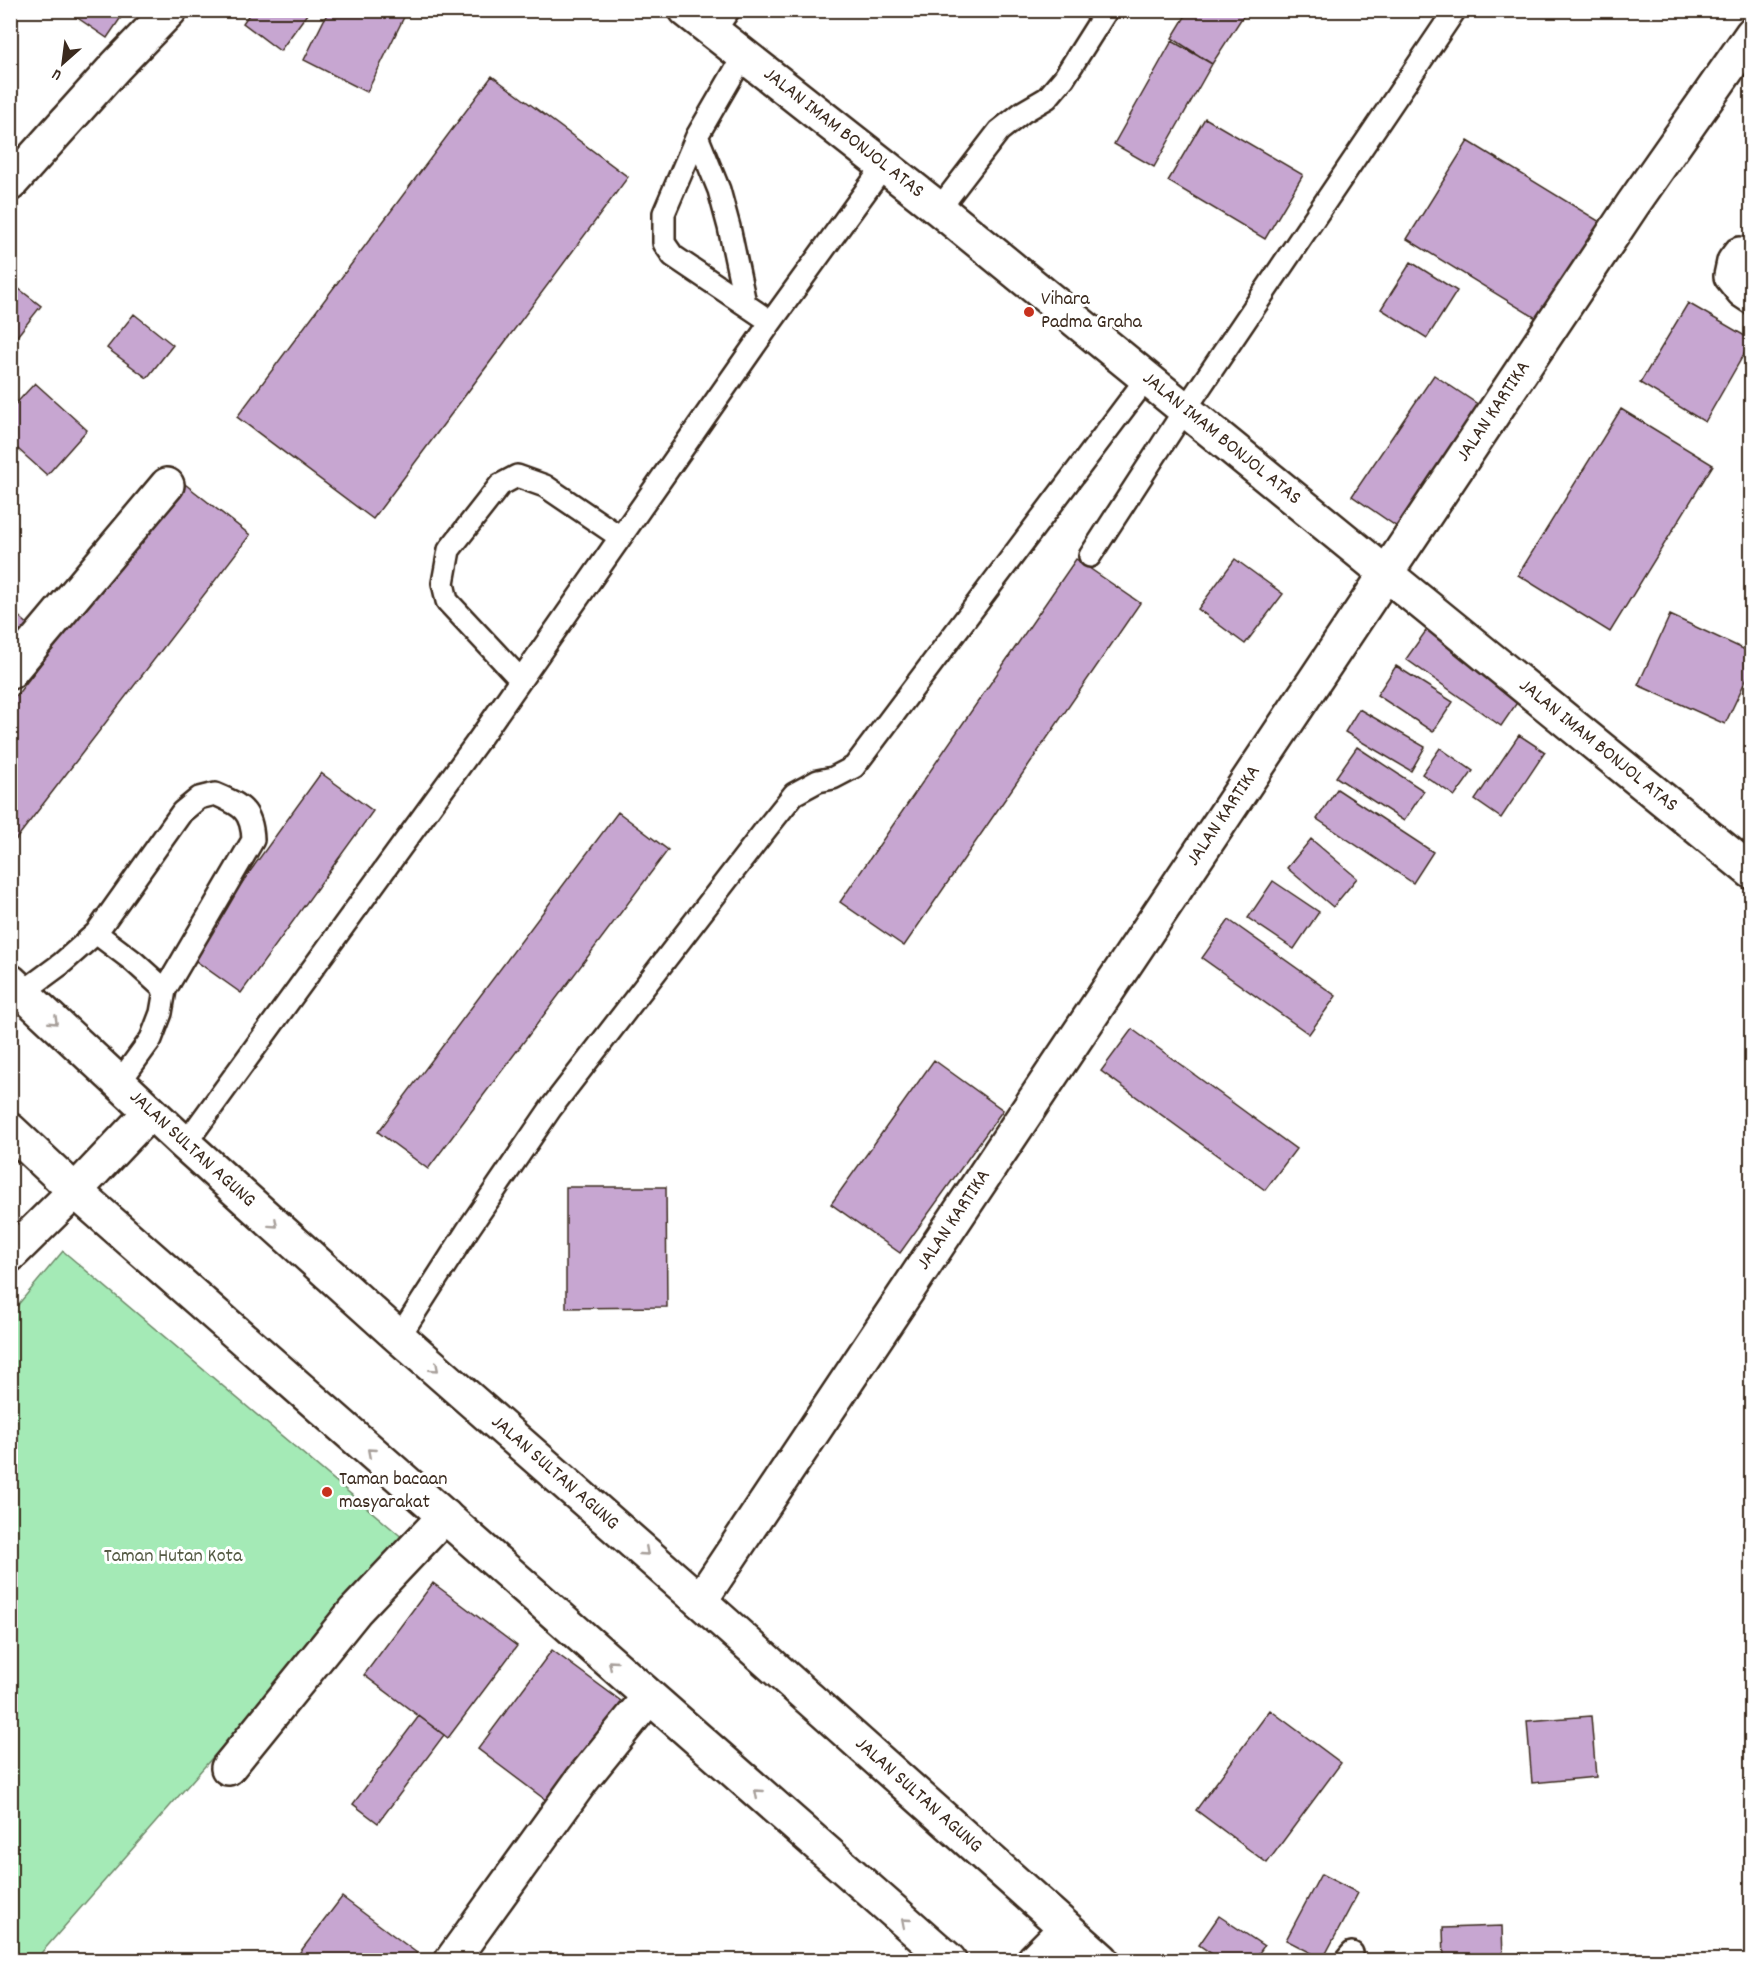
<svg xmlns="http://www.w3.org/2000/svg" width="1762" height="1971" font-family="Dekko,sans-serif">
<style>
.green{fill:#a4eab6;stroke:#708a6a;stroke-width:1.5}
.building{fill:#c7a6d1;stroke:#3b2a1e;stroke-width:1.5}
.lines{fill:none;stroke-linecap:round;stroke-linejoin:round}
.service-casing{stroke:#3b2a1e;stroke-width:26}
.minor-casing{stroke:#3b2a1e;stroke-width:38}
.secondary-casing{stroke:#3b2a1e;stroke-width:38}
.service{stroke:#fff;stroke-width:21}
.minor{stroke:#fff;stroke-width:33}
.secondary{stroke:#fff;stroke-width:33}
.oneway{stroke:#a79f9a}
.poi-dot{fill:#c8321e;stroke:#fff;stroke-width:2}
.labels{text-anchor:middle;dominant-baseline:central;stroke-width:6;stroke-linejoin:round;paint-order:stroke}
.street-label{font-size:20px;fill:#3b2a1e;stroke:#fff}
.poi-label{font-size:20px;fill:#3b2a1e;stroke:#fff;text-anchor:start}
.park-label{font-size:20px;fill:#555a44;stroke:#fff}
</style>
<rect width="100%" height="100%" fill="#fff"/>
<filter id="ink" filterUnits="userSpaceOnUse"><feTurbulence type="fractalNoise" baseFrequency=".0167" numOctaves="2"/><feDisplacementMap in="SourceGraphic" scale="12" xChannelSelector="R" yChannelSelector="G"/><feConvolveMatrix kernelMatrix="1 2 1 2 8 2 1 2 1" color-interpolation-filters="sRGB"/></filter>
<g filter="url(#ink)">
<path class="green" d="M63,1251l341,288 -369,421h-24v-647z"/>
<path class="building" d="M66,10h60l-19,28z
M252,10h58l-30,41 -37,-28z
M329,10l78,1 -40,81 -63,-32z
M1189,10h58l-35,54 -40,-26z
M1172,41l40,23 -58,103 -40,-23z
M492,76l136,101 -255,342 -136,-102z
M1205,118l98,57 -38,64 -97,-58z
M1468,141l137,84 -61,98 -137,-84z
M1411,262l46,29 -30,47 -46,-29z
M10,282l31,24 -31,39z
M1688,303l64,37 -47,82 -65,-39z
M134,314l39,31 -26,33 -40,-30z
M1434,375l51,34 -82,122 -51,-35z
M35,383l52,47 -40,45 -37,-33v-32z
M1621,409l92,56 -103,167 -92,-57z
M181,481l69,54 -240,312v-143z
M1076,559l64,44 -236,343 -64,-44z
M1235,559l48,35 -38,50 -47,-35z
M10,609l26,22 -26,29z
M1670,615l82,38v14l-27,57 -87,-39z
M1428,628l95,66 -22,32 -95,-67z
M1396,666l57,36 -20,30 -56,-37z
M1359,709l66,38 -14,24 -66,-39z
M1519,735l26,17 -44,66 -26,-18z
M1357,747l67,44 -20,30 -68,-44z
M1440,748l33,23 -18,25 -33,-22z
M321,773l52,38 -132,182 -52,-37z
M1337,789l96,63 -20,31 -96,-64z
M618,812l50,38 -240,319 -50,-37z
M1311,839l46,39 -24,29 -46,-39z
M1273,881l46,31 -25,37 -46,-31z
M1229,920l107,76 -27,38 -107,-76z
M1132,1029l164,120 -31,41 -164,-119z
M934,1060l69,50 -103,143 -69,-49z
M566,1187h100l1,120 -101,1z
M433,1583l84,63 -69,92 -84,-63z
M552,1650l77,57 -74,100 -77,-58z
M1270,1710l71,53 -74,100 -71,-53z
M419,1716l25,19 -66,88 -25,-19z
M1591,1716l5,61 -64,6 -5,-62z
M1321,1874l37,19 -35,66 -37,-19z
M342,1897l75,56 -6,7h-117z
M1219,1916l45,30 -10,14h-33l-22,-15z
M1502,1926l1,34h-59l-1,-32z"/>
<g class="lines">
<defs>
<path id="service" d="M714,31l15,-21
M744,55l-47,81 -33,77v30l9,13 98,66
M697,136l22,54 10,37 16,76
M939,209l60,-78 24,-19 24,-14 17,-20 43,-68
M1090,556l94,-145 271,-401
M520,679l-73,-78 -4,-18 6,-33 51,-65 17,-9 28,10 75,51
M96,933l37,28 32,29 -4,23 -10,26 -32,44
M23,992l38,-28 35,-31 86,-121 17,-14 16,-4c26,11 37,16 38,46l-88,150
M185,1144l293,-403 293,-419 113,-156
M399,1337l70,-109 82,-120 215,-279 28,-35 24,-13 15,-3 21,-11 292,-388
M1346,1960l6,-7"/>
<g id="minor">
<path id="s1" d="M686,10l253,199 813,663"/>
<path d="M10,184l106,-118 54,-56"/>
<path d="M1752,257l-12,-3 -6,8 -3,14 12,15 9,6"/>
<path d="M10,672l157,-187"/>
<path d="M10,1255l65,-64 75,-79"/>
<path id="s2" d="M700,1601l933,-1397 119,-170"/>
<path d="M228,1768l127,-157 90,-95"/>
<path d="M452,1960l129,-179 68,-84"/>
</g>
<g id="secondary">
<path id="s3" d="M10,981l175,163 214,193 301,264 402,359"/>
<path d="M10,1130l65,61 874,769"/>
<path d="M1034,1960l31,-31"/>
</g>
</defs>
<use href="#service" class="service-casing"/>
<use href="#minor" class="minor-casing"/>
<use href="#secondary" class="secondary-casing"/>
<use href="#service" class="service"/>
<use href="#minor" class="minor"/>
<use href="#secondary" class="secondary"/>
</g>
<defs><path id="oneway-chevron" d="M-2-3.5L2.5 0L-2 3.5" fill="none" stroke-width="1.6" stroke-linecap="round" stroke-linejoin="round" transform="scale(1.5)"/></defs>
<g class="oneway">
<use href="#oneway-chevron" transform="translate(54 1021) rotate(43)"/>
<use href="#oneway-chevron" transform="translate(274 1224) rotate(42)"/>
<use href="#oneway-chevron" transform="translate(435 1368) rotate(41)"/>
<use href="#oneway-chevron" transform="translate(371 1452) rotate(-139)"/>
<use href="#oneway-chevron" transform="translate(645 1552) rotate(41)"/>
<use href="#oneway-chevron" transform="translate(612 1664) rotate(-139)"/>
<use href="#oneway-chevron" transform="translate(758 1793) rotate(-139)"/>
<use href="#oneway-chevron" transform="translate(905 1922) rotate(-139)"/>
</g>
</g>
<g class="poi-dot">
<circle cx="1029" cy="312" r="6"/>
<circle cx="327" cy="1492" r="6"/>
</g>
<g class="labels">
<g class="street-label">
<text stroke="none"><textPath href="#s1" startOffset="200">JALAN IMAM BONJOL ATAS</textPath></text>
<text stroke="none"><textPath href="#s2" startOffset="1430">JALAN KARTIKA</textPath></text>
<text stroke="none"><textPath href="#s1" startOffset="686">JALAN IMAM BONJOL ATAS</textPath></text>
<text stroke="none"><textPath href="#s1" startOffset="1172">JALAN IMAM BONJOL ATAS</textPath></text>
<text stroke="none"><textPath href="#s2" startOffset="944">JALAN KARTIKA</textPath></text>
<text stroke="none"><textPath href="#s3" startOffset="248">JALAN SULTAN AGUNG</textPath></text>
<text stroke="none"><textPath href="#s2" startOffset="458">JALAN KARTIKA</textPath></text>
<text stroke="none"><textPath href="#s3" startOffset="734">JALAN SULTAN AGUNG</textPath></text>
<text stroke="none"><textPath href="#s3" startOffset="1220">JALAN SULTAN AGUNG</textPath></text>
</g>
<g class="poi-label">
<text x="1041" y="300">Vihara<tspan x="1041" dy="23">Padma Graha</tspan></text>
<text x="339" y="1480">Taman bacaan<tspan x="339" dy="23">masyarakat</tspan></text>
</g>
<g class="park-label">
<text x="173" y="1557">Taman Hutan Kota</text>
</g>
</g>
<rect width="1762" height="1971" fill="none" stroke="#fff" stroke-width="36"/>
<rect x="18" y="18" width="1726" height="1935" fill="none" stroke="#3b2a1e" stroke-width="2" filter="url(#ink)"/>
<g transform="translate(63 63) rotate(208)" stroke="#ffffff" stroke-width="4.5" paint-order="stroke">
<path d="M0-4.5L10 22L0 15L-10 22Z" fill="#3b2a1e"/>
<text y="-9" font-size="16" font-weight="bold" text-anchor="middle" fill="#3b2a1e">U</text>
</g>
</svg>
